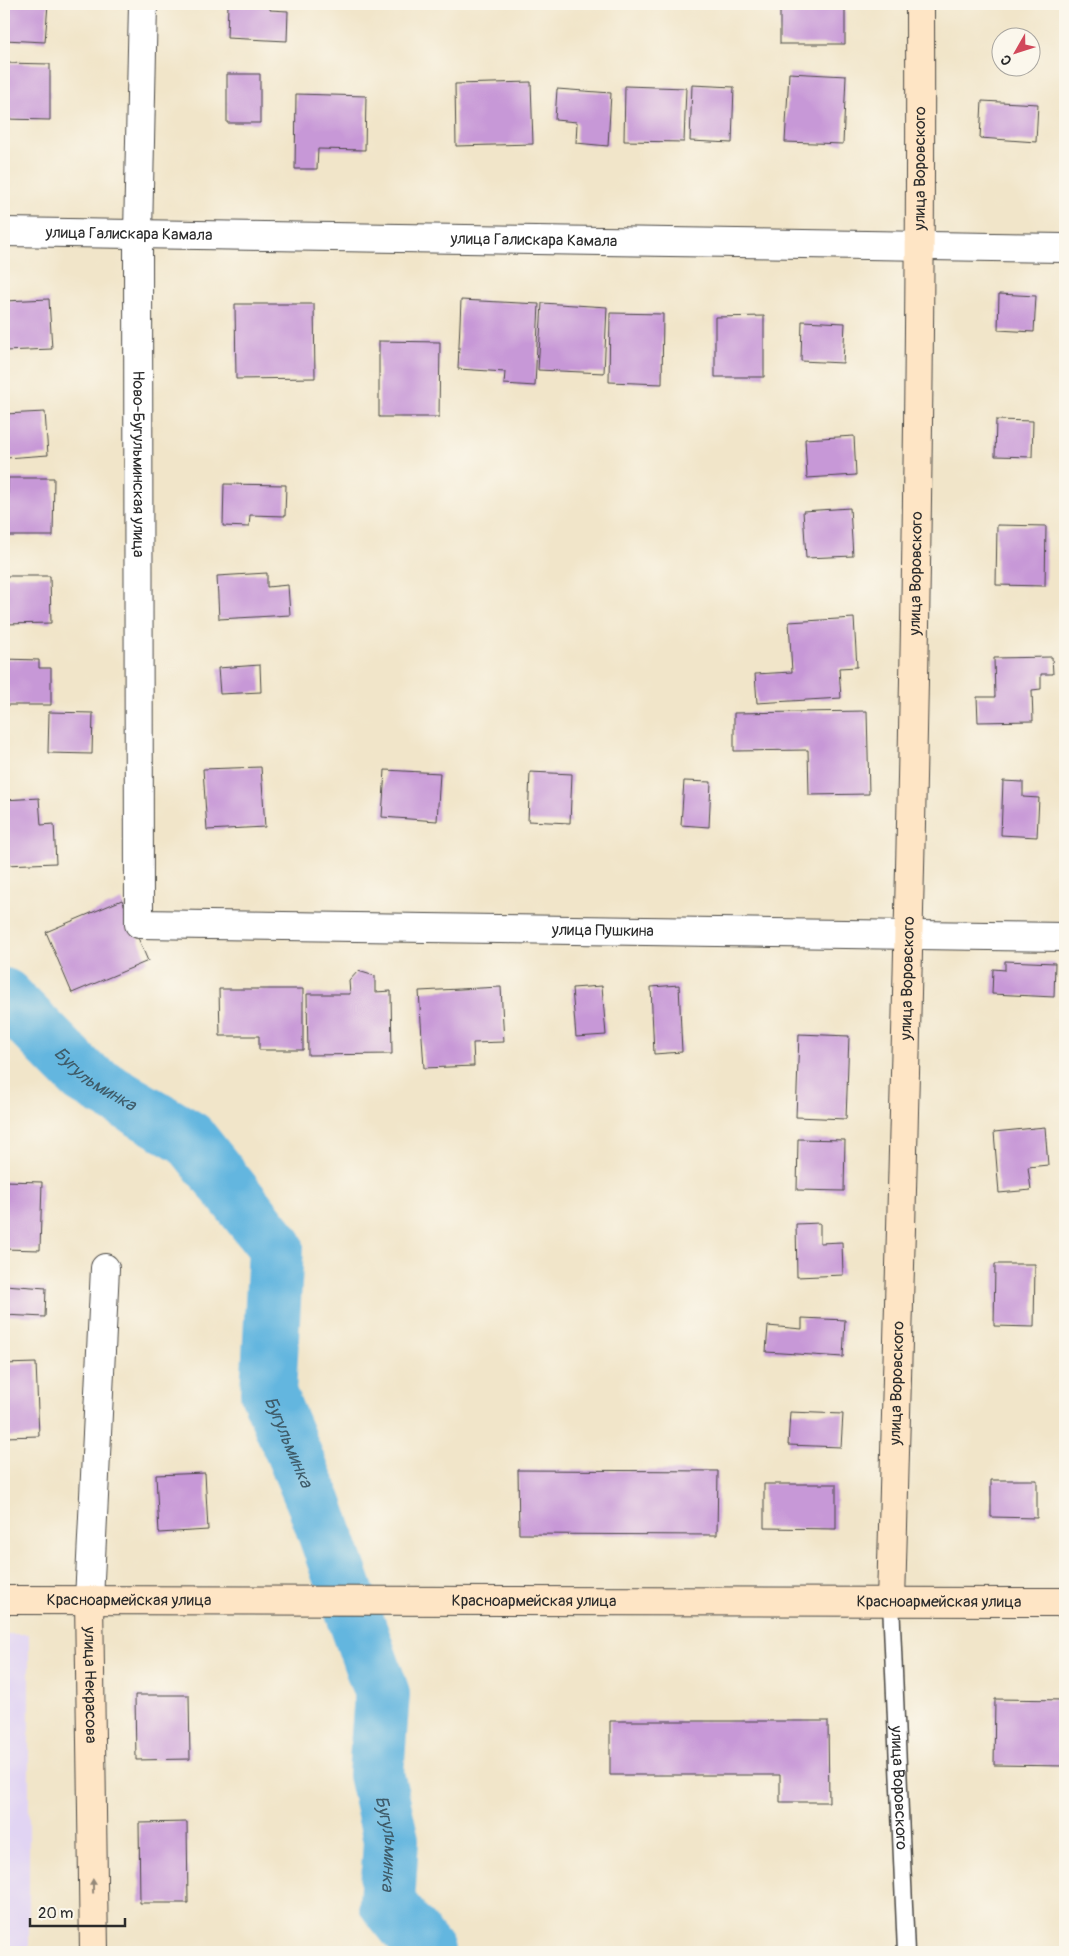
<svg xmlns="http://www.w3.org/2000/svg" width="1069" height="1956" font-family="Pangolin,sans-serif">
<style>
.built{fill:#e1d4f3}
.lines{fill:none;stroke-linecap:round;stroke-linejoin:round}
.river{stroke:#63b6df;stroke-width:56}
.building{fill:#c798d7}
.lane-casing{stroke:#494743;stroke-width:19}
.street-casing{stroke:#494743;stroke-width:30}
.secondary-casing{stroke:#494743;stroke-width:30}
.lane{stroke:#fff;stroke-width:16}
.street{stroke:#fff;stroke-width:28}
.secondary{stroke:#fee5c5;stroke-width:28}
.oneway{fill:#948878}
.labels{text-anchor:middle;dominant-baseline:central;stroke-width:4;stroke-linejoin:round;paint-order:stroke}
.street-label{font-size:16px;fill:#2b2b2b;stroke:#fbf7ec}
.water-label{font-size:18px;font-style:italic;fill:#3f5c6a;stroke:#fbf7ec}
</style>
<rect width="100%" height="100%" fill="#fbf7ec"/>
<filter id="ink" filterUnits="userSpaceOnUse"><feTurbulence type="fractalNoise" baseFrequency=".02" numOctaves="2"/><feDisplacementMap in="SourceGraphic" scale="10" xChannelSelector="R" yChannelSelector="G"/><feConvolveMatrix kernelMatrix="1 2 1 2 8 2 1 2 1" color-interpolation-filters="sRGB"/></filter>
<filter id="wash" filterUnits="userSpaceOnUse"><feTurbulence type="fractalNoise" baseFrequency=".0096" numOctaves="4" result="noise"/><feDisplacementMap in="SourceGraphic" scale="20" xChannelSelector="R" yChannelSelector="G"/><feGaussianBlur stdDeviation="1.12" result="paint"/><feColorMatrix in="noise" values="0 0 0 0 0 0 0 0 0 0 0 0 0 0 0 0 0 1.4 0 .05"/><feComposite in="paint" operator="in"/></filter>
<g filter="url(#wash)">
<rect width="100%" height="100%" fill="#f1e5c9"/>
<path class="built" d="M4,1634h25v318h-25z"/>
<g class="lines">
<path class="river" id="s1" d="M4,996l80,81 105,61 87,109 -8,146 47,111 67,190 -6,80 15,66 -4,63 40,49"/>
</g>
<g id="blocks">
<path class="building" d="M4,4h44l-3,38 -41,-2z
M228,4h42v6l18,1 -1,30 -60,-3z
M780,4h65v40h-65z
M4,63l46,1v56l-46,-1z
M789,73l57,3 -3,68 -58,-2z
M227,74h33v49h-33z
M531,82l2,62 -77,2 -1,-62z
M692,85l42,2 -2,56 -42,-2z
M625,86l61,2 -2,54 -60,-1z
M557,89l54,4 -3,53 -32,-3 1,-21 -22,-2z
M296,94l70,2 -1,54 -47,-1 -1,20h-22z
M982,101l56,3 -2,38 -56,-4z
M999,294l37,2 -2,36 -36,-2z
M49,299l3,50 -48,2v-50z
M461,300l78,4 -4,82 -31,-2 1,-12 -47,-3z
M542,303l65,4 -3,66 -66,-3z
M235,304h79l1,74 -79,1z
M610,313l53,1 -1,70 -53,-2z
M764,316v61h-49v-60z
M802,321l43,2 -2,40 -42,-2z
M379,341l61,1 -1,75h-60z
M45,412l3,43 -42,3 -2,-44z
M996,420l37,1 -1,36 -37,-1z
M854,436l2,39 -49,3 -2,-39z
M8,478h46l-1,58h-46z
M224,484l62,1 -1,31 -35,-1 -1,12 -26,-1z
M850,508l3,48 -47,2 -3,-47z
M997,525l49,1 -1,60 -49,-1z
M267,573v14l21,-2 2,30 -71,4 -2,-43z
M4,576h46l1,47 -47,1z
M854,618l3,49 -18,1 2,30 -84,5 -2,-29 37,-2 -3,-50z
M1052,657l1,17h-12v15l-9,1 1,31 -55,1 -1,-25h18l-1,-39z
M4,659l35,1v8h12v37h-47z
M260,665l1,27 -41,2 -2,-26z
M867,711l2,83 -60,1 -1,-45 -74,1v-38z
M49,712l44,1 -1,41 -44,-1z
M261,767l4,60 -58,3 -4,-61z
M385,770l55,3 -3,48 -55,-4z
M530,772l42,2 -2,49 -42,-2z
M684,781l27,1 -2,45 -28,-2z
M1003,781l20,1v15l16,1 -2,39 -36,-2z
M39,798l2,27 13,-1 2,39 -52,2v-65z
M122,900l26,61 -76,32 -26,-61z
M1005,961l50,2 -1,34 -62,-3 1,-25 12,1z
M358,971l17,5v16l16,-1 1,63 -84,1 -1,-61h43l-1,-13z
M679,985l3,67 -28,2 -3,-67z
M602,986l4,49 -30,2 -4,-49z
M501,987l3,55 -31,1 1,23 -50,2 -5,-77z
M219,989h84v61h-44v-14h-39z
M799,1034l50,2 -3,83 -50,-2z
M1045,1127l3,38 -20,2 3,23 -32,3 -5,-61z
M798,1139l47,1 -1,51 -47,-1z
M4,1181l38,1 -2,68 -36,-1z
M820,1223v20l22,-1 1,33 -46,2 -1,-53z
M995,1264h40l-1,63 -40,-1z
M4,1285l42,3 -1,29 -41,-2z
M802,1318l43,2 -2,37 -77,-5 2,-26 34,3z
M36,1363l3,73 -35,1v-73z
M790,1412l53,2 -2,33 -53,-2z
M518,1470l200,1 -1,64 -198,-1z
M205,1473l3,57 -49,3 -3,-58z
M991,1480h46v38l-46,-1z
M764,1484h72v45l-72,-1z
M135,1695h54l1,64 -54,1z
M995,1699l70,1v66l-71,-1z
M610,1721h218l1,81h-49v-27h-170z
M187,1822l1,81h-48l-1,-80z"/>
</g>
</g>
<g filter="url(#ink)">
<use href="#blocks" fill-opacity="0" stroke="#494743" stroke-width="1"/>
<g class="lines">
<defs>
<g id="lane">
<path id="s2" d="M891,1602l15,350"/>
</g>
<g id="street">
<path id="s3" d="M143,4l-5,229 1,691 926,13"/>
<path id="s4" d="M4,232l1061,16"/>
<path d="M89,1600l16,-332"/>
</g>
<g id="secondary">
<path id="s5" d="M4,1600l1061,2"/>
<path id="s6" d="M89,1600l5,352"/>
<path id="s7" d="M891,1602c14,-533 31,-1065 29,-1598"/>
</g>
</defs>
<use href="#lane" class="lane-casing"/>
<use href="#street" class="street-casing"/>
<use href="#secondary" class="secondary-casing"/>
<use href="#lane" class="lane"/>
<use href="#street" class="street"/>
<use href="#secondary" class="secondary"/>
</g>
<defs><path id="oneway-solid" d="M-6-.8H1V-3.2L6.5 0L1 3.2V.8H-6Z" transform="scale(1.25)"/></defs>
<use class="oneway" href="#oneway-solid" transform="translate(93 1886) rotate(-91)"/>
</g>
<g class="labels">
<g class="street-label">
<text stroke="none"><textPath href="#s7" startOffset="1434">улица Воровского</textPath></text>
<text stroke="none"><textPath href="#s4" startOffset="125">улица Галискара Камала</textPath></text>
<text stroke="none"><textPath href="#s4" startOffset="530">улица Галискара Камала</textPath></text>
<text stroke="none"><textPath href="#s3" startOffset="460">Ново-Бугульминская улица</textPath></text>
<text stroke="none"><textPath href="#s7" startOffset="1029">улица Воровского</textPath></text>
<text stroke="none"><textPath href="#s3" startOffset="1384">улица Пушкина</textPath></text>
<text stroke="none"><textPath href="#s7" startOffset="624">улица Воровского</textPath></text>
<text stroke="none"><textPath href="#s7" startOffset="219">улица Воровского</textPath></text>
<text stroke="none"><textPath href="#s5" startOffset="125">Красноармейская улица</textPath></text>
<text stroke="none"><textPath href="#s5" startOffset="530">Красноармейская улица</textPath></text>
<text stroke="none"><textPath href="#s5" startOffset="935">Красноармейская улица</textPath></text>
<text stroke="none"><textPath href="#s6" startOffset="85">улица Некрасова</textPath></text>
<text stroke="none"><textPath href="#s2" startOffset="186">улица Воровского</textPath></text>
</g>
<g class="water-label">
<text stroke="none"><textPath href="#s1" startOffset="124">Бугульминка</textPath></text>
<text stroke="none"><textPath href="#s1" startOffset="574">Бугульминка</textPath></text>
<text stroke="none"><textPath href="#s1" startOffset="994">Бугульминка</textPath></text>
</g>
</g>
<rect width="1069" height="1956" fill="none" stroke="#fbf7ec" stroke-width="20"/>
<g transform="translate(1016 52) rotate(231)"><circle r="24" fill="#fbf7ec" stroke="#a8a59f"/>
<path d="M0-4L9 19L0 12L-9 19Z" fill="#d1495b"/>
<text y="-8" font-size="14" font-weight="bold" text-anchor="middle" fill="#2b2b2b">С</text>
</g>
<path d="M30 1918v8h95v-8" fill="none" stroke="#2b2b2b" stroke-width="2.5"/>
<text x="38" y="1918" font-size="15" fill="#2b2b2b" stroke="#fbf7ec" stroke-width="4" paint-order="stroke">20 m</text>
</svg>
